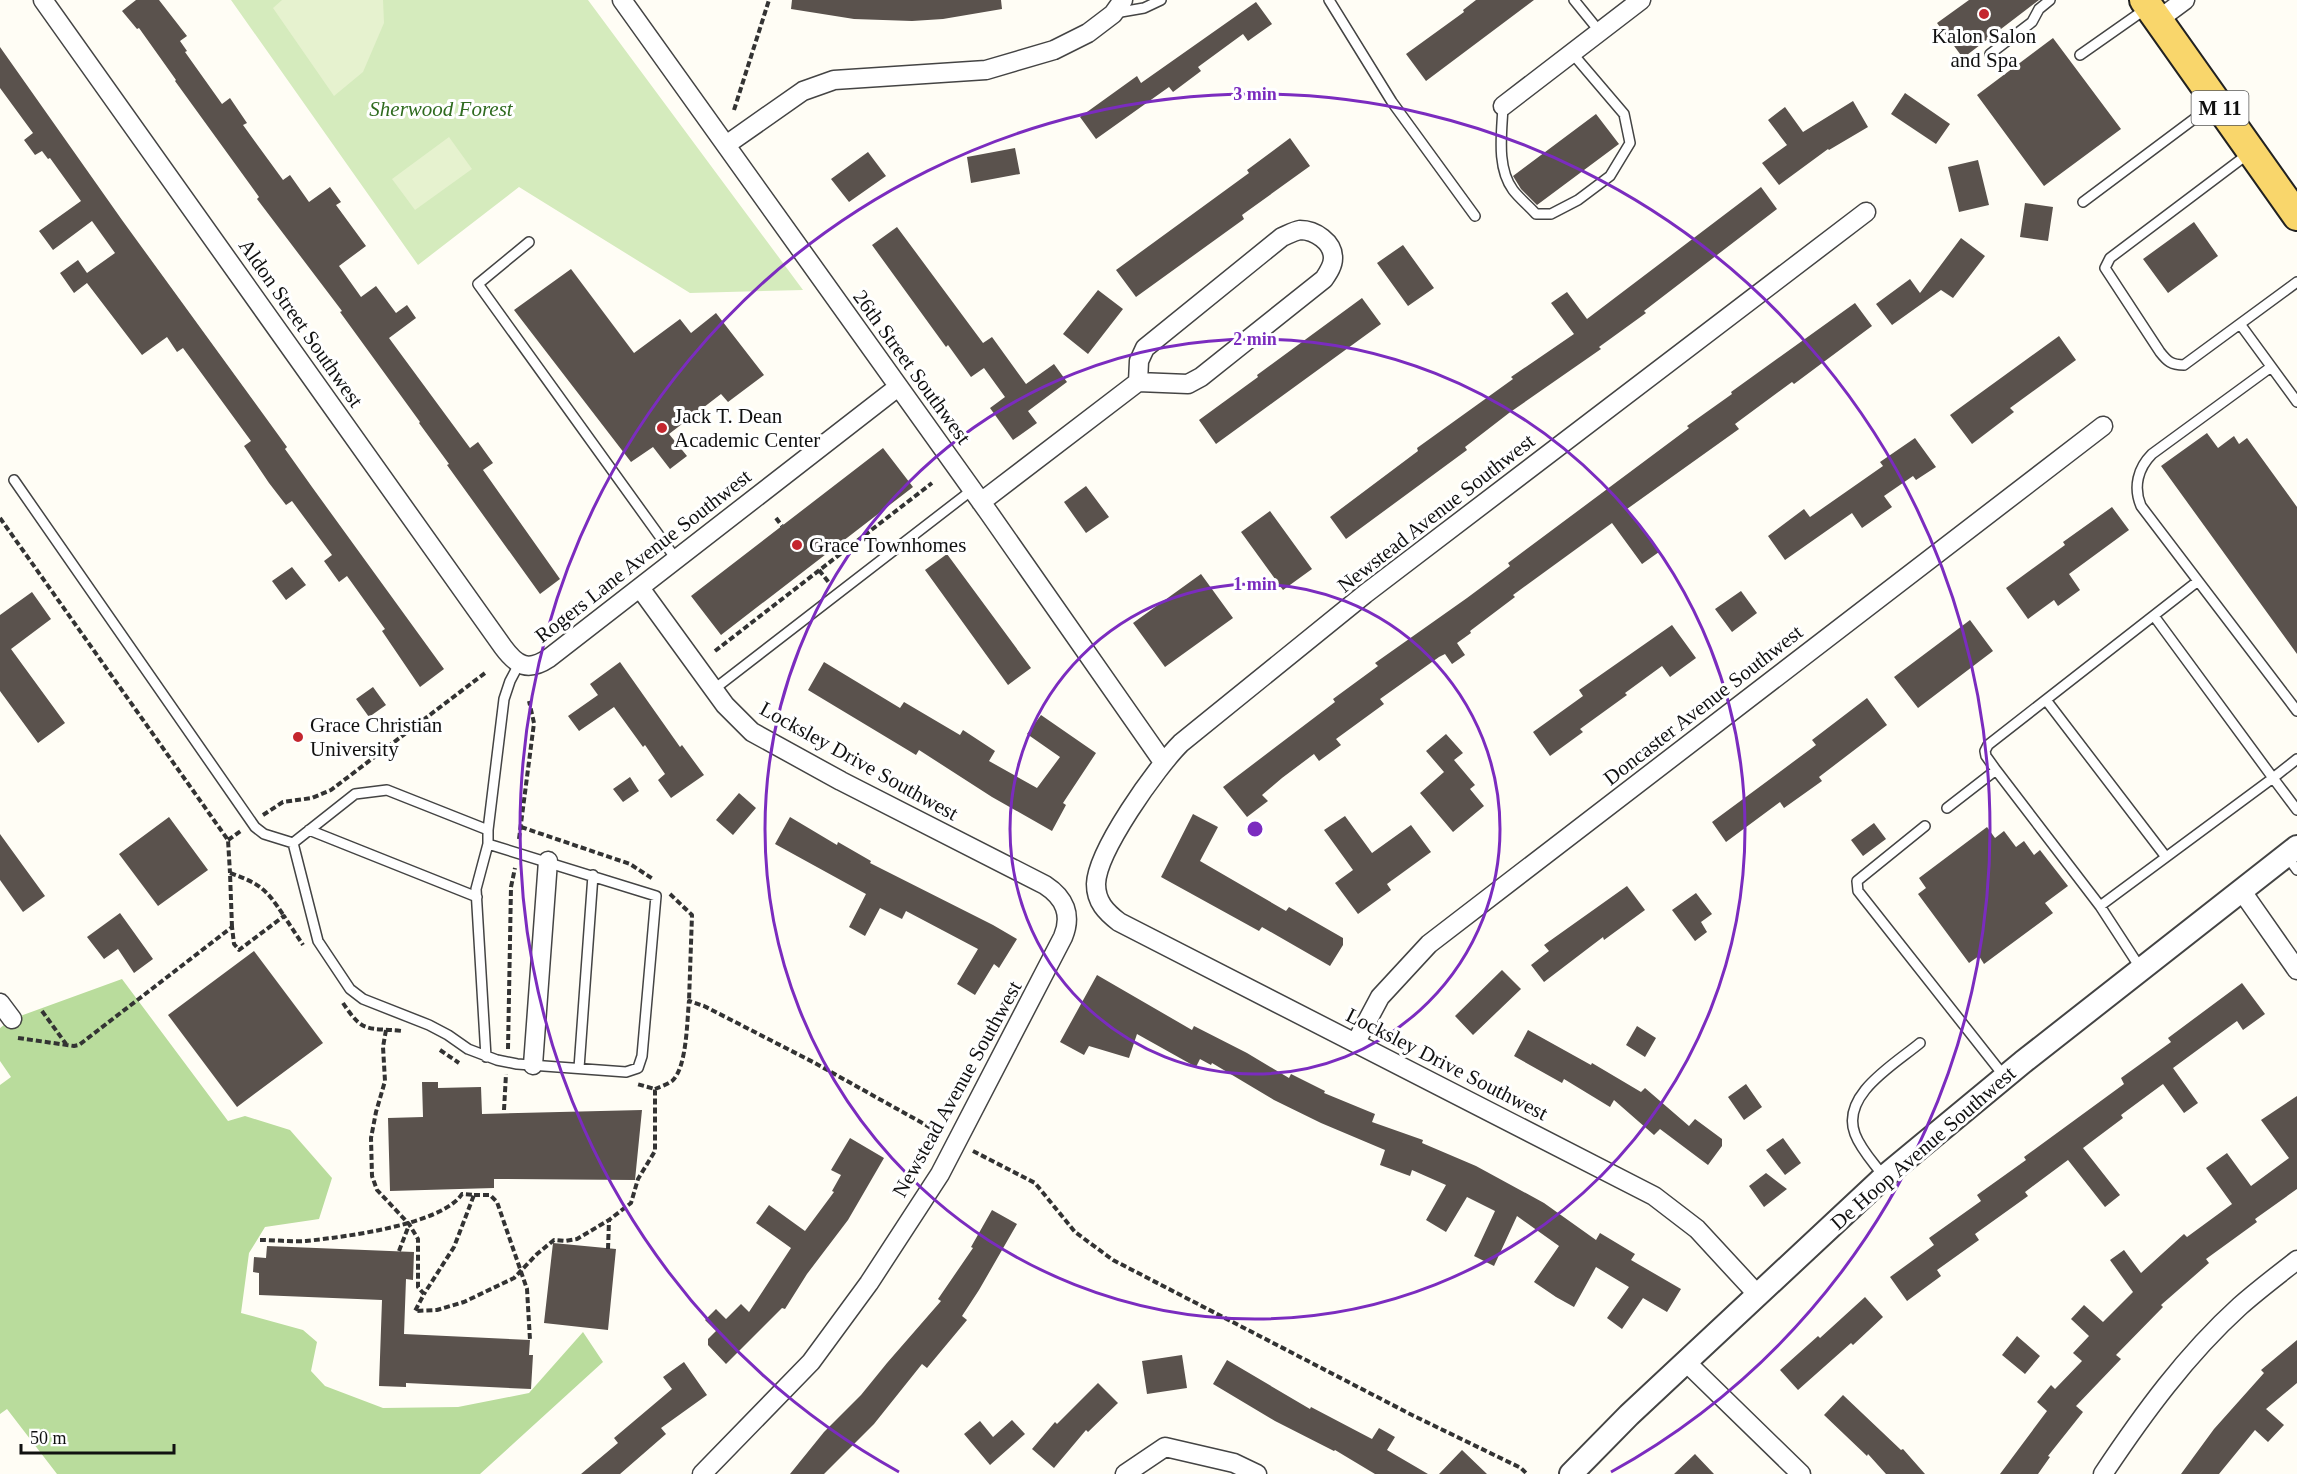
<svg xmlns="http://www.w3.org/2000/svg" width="2297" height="1474" font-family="'Times New Roman',serif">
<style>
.green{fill:#d5ebbd}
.forest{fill:#b9dc9c}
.pitch{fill:#e6f2cf}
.building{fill:#5a524d}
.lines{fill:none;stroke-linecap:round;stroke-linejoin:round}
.service-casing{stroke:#444;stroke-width:12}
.minor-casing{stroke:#444;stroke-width:21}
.tertiary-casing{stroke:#444;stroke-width:26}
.primary-casing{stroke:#222;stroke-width:32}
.path{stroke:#333;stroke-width:4;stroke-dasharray:6 3;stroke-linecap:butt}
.service{stroke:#fff;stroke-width:9}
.minor{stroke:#fff;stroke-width:18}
.tertiary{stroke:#fff;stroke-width:22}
.primary{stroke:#f9d66b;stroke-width:28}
.ring{fill:none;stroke:#7b2cbf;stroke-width:3}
.poi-dot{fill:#c4262e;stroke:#fff;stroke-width:2}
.labels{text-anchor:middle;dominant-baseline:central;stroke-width:6;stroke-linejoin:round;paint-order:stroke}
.shield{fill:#fff;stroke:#585858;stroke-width:1.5}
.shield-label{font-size:20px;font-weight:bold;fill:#111}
.poi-label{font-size:21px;fill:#111;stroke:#fff;text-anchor:start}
.park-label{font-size:21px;font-style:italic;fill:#2f6b1f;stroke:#fff}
.street-label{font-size:21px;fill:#111;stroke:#fff}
.centre{fill:#7b2cbf;stroke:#fff;stroke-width:3}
.ring-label{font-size:18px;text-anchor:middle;font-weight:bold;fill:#7b2cbf;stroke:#fff;stroke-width:6;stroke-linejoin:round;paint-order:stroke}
</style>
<rect width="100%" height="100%" fill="#fffdf5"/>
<path class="green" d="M231,0h357l215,290 -113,3 -171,-106 -101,78z"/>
<path class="forest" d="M122,979l106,142 17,-5 45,14 42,48 -13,41 -54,8 -16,26 -8,60 62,17 14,12 -6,29 14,15 58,22 75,-1 71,-14 54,-61 20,30 -123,112h-423l-50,-65 -7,5v-329l11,-8 -11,-16v-33l12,-9z"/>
<path class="pitch" d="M282,0h101l1,23 -21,49 -29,24 -61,-88z
M449,137l23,32 -57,41 -23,-31z"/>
<path class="building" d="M136,0h23l28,36 -7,5 7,10 -2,1 37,52 8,-6 17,25 -4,2 40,55 7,-5 19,27 21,-15 11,15 -5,3 30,41 -27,20 22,31 15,-11 20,27 11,-8 9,13 -27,20 81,110 8,-6 15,21 -10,7 77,109 -20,15 -93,-129 2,-1 -30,-41 1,-1 -80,-110 2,-1 -85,-112 2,-2 -84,-116 1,-1 -37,-52 -2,1 -15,-18z
M792,0h209l1,9 -59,10 -31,2 -58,-2 -63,-10z
M1476,0h58l-108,81 -20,-27 58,-42 -1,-2z
M1969,0h70l-76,58 -26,-35z
M1256,2l16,22 -24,17 -5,-7 -45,33 3,4 -28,21 -4,-5 -73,52 -16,-22 57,-41 4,7z
M2053,38l68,91 -77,57 -67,-91z
M0,47l122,173 165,227 -2,2 27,38 132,182 -24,18 -38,-56 3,-2 -38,-53 -8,6 -15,-21 8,-6 -40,-54 -6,4 -17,-22 -25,-37 7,-5 -68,-93 -6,4 -10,-15 -25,18 -55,-72 -13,10 -14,-20 18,-13 9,13 28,-20 -23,-32 -39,29 -14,-19 42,-30 -31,-43 -2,1 -6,-8 -7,4 -11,-15 9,-7 -33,-45z
M1905,93l45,31 -14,20 -45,-30z
M1853,101l15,26 -39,23 -1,-1 -49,36 -17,-22 25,-18 -19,-25 17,-13 18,25z
M1596,114l23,30 -82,61 -16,-16 -8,-13z
M1290,138l20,28 -68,49 2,4 -108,78 -20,-27 133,-97 -2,-3z
M1015,148l5,26 -49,9 -4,-26z
M868,152l18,24 -37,26 -18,-23z
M1978,160l11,45 -30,7 -11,-45z
M1761,187l16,22 -133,102 2,2 -47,34 2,2 -92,64 -44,34 2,3 -121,89 -16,-22 88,-66 -1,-3 96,-69 -2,-2 63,-43 -23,-31 16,-11 20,27z
M2025,203l28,4 -5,34 -28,-4z
M2194,222l24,34 -50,37 -25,-34z
M897,227l86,116 9,-6 34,47 28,-20 13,18 -39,29 9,12 -24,17 -23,-32 15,-11 -21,-29 -13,9 -23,-32 -2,2 -74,-102z
M1961,238l24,18 -32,42 -12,-8 -49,35 -16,-21 34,-25 10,14z
M1403,245l31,43 -26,18 -31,-43z
M571,269l63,84 46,-34 11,14 25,-20 48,62 -36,27 -7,-8 -52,40 18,22 -17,13 -17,-22 -22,15 -117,-152z
M1098,290l25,19 -35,45 -25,-20z
M1362,298l19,26 -165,120 -17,-24 59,-43 -1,-2z
M1855,303l17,23 -78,58 -2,-2 -57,42 4,5 -112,80 32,43 -17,12 -30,-41 -99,72 2,2 -45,34 1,2 -14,10 8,12 -13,9 -7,-10 -6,3 -59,42 4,5 -48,35 5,6 -22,16 -5,-7 -32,24 -20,17 6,6 -21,16 -24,-30 112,-85 -2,-3 45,-33 -3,-3 92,-65 43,-32 -2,-3 181,-135 -2,-2 45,-32 -1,-2z
M2059,336l17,24 -66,48 4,4 -42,32 -22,-29z
M2207,433l11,15 16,-12 5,8 8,-6 50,69v147l-136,-188z
M1915,438l21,29 -20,13 -3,-4 -29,20 8,11 -30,21 -10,-15 -67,47 -17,-24 36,-27 6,8 73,-51 -3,-4z
M883,448l30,39 -192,148 -30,-39z
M1086,486l23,31 -23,16 -22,-31z
M2112,507l17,23 -60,44 11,16 -22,16 -4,-6 -26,19 -22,-31 59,-43 -2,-3z
M1270,511l42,58 -29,21 -42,-58z
M947,554l84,114 -23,17 -83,-115z
M292,567l14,18 -20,15 -14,-19z
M1201,574l32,44 -68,49 -32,-44z
M1741,591l16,22 -25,19 -17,-23z
M32,592l19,27 -40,30 54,74 -27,20 -38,-52v-76z
M1970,620l23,31 -75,57 -24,-31z
M1672,625l24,33 -26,19 -8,-11 -37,27 2,2 -47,34 3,3 -33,24 -17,-24 50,-36 -4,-6z
M620,662l60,85 2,-2 22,30 -33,23 -13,-18 7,-6 -20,-29 -2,2 -29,-40 -35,24 -11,-15 30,-21 -8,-11z
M824,662l76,46 4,-6 56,33 3,-5 32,21 -6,10 48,27 23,-31 -33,-23 14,-19 55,38 -33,50 3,2 -14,26 -60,-34 -73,-47 -3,5 -108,-65z
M373,687l13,18 -17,12 -13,-18z
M1867,698l20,27 -68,52 3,4 -38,27 -4,-6 -54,40 -14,-20 104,-77 -4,-5z
M1446,734l17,19 -9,7 21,25 -5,4 14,17 -31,26 -33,-39 24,-21 -18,-21z
M630,777l9,14 -16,11 -10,-13z
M739,793l17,15 -23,27 -17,-15z
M1193,814l25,13 -18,34 86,50 3,-4 54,31v7l-13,21 -68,-39 -3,4 -98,-54z
M1345,816l27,37 39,-28 20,27 -44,32 4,6 -33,24 -23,-31 18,-13 -29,-40z
M169,817l39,53 -50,36 -39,-52z
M790,817l47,28 1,-3 33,19 -1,2 123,62 24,14 -18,29 -5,-4 -19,31 -18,-11 21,-35 -72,-38 -4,8 -22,-11 -15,28 -16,-9 17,-33 -91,-50z
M1874,823l12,16 -23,17 -12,-16z
M1987,827l8,11 9,-7 12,16 8,-6 10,14 6,-5 28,36 -23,17 8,10 -69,51 -5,-8 -10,7 -51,-69 8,-6 -7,-10z
M0,834l45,62 -22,16 -23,-32z
M1627,886l18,24 -41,30 -1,-3 -59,45 -13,-17 18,-14 -5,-6z
M1696,893l16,21 -11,8 6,10 -12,9 -23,-31z
M120,913l33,46 -19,14 -16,-24 -14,10 -17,-22z
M254,951l69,92 -86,64 -69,-92z
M1502,970l19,19 -48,46 -18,-19z
M1097,975l95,55 2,-4 53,27 42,25 2,-4 34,17 -1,2 51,21 -3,8 51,18 -1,3 54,23 68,37 52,37 4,-7 35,21 -4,6 50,29 -14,23 -24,-14 -21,31 -15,-11 22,-31 -33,-20 -22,40 -18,-10 -22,-15 25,-36 -42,-30 -23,50 -20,-10 21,-45 -28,-14 -21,35 -20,-12 20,-35 -34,-15 -2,6 -30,-11 5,-15 -64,-27 -47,-23 -62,-37 -1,2 -11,-6 -4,8 -59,-33 -8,24 -40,-12 -5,9 -24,-13z
M2242,983l23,31 -22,16 -6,-9 -64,47 25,35 -14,10 -21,-29 -42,31 2,3 -40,30 37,47 -15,12 -37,-47 -43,32 3,4 -53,38 4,6 -42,30 4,6 -34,25 -17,-24 44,-32 -5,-7 52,-37 -4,-6 49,-35 -2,-3 100,-73 -3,-6 50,-36 -3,-4z
M1637,1026l19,12 -11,19 -19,-12z
M1528,1030l63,35 1,-2 49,29 4,-4 44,38 6,-7 27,20v7l-14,19 -48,-36 -6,6 -40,-35 -4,7 -46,-28 -2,4 -48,-27z
M422,1082h16v6l43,-1 1,27 160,-4 -7,70 -141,-1v9l-104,3 -2,-73 35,-1z
M1746,1084l16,23 -18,13 -16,-23z
M2297,1096v93l-42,30 2,3 -51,37 3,4 -48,42 2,2 -47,48 5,4 -45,47 7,6 -35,44 2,1 -12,17h-38l47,-63 -10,-9 14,-17 4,4 27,-28 -9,-8 16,-17 -18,-17 13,-14 19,17 30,-30 -23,-32 14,-10 17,23 43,-39 3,3 45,-33 -26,-36 21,-15 24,33 38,-28 -28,-38z
M850,1138l34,20 -36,62 -41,54 -22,35 -3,-1 -56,56 -18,-19v-6l8,-8 -11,-11 11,-11 10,10 15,-15 8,8 42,-64 -35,-25 13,-18 36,26 29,-39 -2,-1 9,-16 -10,-5z
M1783,1138l18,25 -16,12 -19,-25z
M1766,1173l21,16 -23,18 -15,-21z
M992,1210l25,14 -38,66 -17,26 5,4 -40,48 -5,-4 -48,60 -50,50h-34l34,-42 37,-37 26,-32 54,-62 -3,-2 35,-51 -2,-1z
M553,1243l63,6 -8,81 -64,-7z
M267,1246l147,6 -1,28 -7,-1 -2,55 126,6 -1,15h4l-2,34 -125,-6v4l-27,-1 3,-86 -123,-5v-22l-6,-1 1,-15 12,1z
M1865,1297l18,20 -30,28 -2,-2 -53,47 -18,-20 38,-34 2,2z
M2017,1336l23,20 -15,18 -23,-19z
M2297,1340v43l-31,26 18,16 -16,17 -13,-12 -36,44h-38l33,-45 50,-56 -3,-3z
M1182,1355l5,33 -40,6 -5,-33z
M1227,1360l83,49 1,-2 61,32 7,-11 16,9 -8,13 41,24h-53l-40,-24 -1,1 -59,-30 -62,-37z
M684,1362l23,33 -46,33 5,6 -46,40h-39l37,-31 -4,-5 58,-49 -9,-12z
M1098,1383l20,20 -30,29 -2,-2 -32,38 -22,-19 23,-27 2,2z
M1843,1395l58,55 2,-1 22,25h-39l-18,-20 -1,2 -43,-41z
M1012,1420l13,14 -35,31 -26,-31 16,-13 13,16z
M1462,1450l25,24h-48z
M1695,1454l19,20h-40z"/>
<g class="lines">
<defs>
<path id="service" d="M1329,0l63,102 83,114
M1574,0l26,32
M1115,13l29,-5 17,-8
M1990,54l42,-32 7,-13 11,-9
M2080,55l67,-47
M1503,106c-1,26 -7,61 10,84 6,8 16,16 23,24h15l27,-14 32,-24 20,-33 -6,-29 -52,-61
M2248,154l-138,104 -5,10 55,84c7,9 11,13 24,13l113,-83
M2083,202l131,-98
M529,242l-51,42 198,275
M2240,324l57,78
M2271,367l-119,87c-14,14 -19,33 -11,52l156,205
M14,480l241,347 9,7 29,9 25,98 32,48 13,10 66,26 19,10 20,14 29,11 20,4 109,8 12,-4 4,-12 14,-160 -168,-52
M713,690l259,-200
M2046,700l120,157
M2297,759l-24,19 24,32
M1996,770l-10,-14 -1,-5 3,-6 210,-164
M1947,808l49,-38 104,136
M1925,826l-68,55 1,10 146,185
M309,830l168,67
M293,843l62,-49 32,-4 101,40
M2286,855l11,15
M2141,969l-41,-63 173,-128 -119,-162
M486,1057l-10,-168 12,-45v-14l16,-131 6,-18 9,-17
M579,1068l14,-193
M1884,1177c-10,-14 -23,-27 -29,-43 -15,-39 40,-70 65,-91"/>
<path id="minor" d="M43,0l460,647c14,19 25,25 46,11l349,-271
M622,0l367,513 174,249
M2158,20l27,-20
M1503,106l138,-106
M726,145l77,-54 31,-11 152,-10 68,-20 34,-17 25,-19 10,-14
M981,502l157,-120 50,2 13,-7 123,-98c4,-6 9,-13 9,-21 0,-16 -18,-28 -33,-28 -6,1 -13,5 -18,7l-137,111 -6,13 -1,21
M640,588l85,117 27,27 89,49 204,104c20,13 27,30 18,52l-123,237 -71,109 -58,79 -109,112
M2241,890l56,80
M0,1003l12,16
M1356,1042l24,-45 49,-53 674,-518
M533,1065l15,-204
M1757,1294l-60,-65 -43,-33 -535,-274c-13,-10 -23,-20 -23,-38 1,-33 60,-116 85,-141l184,-149 501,-382
M1686,1362l115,112
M1125,1474l40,-27 69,16 23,11
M2103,1474c40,-60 83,-119 137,-168 18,-16 38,-31 57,-46"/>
<path id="tertiary" d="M1571,1474l58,-59 255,-238 139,-115 274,-215"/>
<path id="primary" d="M2144,0l153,216"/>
</defs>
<use href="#service" class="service-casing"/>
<use href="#minor" class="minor-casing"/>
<use href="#tertiary" class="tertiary-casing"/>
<use href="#primary" class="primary-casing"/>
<path class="path" d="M734,110l35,-110
M0,518l228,322 2,33
M776,518l6,8
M819,570l11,14
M715,651l217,-168
M263,815l20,-13 29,-4 19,-8 154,-117
M521,827l109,37 23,15
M519,839l15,-116 -5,-22
M228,840l14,-10
M670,894l22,21 -3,86
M232,927l-2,-54c31,11 36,16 54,43
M343,1003c21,32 25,24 59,28
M42,1011l24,33
M386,1030l-3,17 2,34 -9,31 -5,26 1,38 5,14 32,34 9,15v48l6,7 -9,17 22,-1 27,-8 50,-24 23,-24 17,-14 11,1 12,-2 32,-19 22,-17 7,-24 17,-28v-62l-18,-5
M18,1038l56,8 5,-1 153,-118 2,17 5,6 45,-34 19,29
M508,1049l3,-162 4,-19
M440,1050l19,13
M655,1089c5,-2 13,-5 17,-8 15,-13 15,-61 17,-80l15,5 109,56 129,72
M504,1110l2,-36
M973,1151l62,32 40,49 38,28 299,155 109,53 6,6
M474,1195h16l7,7 30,87 3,51
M260,1240c15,0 31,2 46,1 37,-4 136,-16 156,-47l12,1 -20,52 -30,47
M608,1249l1,-28
M399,1251l10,-26"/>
<use href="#service" class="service"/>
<use href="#minor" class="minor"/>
<use href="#tertiary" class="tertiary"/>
<use href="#primary" class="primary"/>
</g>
<g class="ring">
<circle cx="1255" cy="829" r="245"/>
<circle cx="1255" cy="829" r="490"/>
<path d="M899 1472A735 735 0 1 1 1611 1472"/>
</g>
<g class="poi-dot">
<circle cx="1984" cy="14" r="6"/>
<circle cx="662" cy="428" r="6"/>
<circle cx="797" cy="545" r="6"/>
<circle cx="298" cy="737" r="6"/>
</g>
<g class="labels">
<rect class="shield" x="2191.5" y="91" width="57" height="34" rx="4.5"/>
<g class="shield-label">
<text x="2220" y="108">M 11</text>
</g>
<g class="poi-label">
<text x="1984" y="36" text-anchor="middle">Kalon Salon<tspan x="1984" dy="24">and Spa</tspan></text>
<text x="674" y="416">Jack T. Dean<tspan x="674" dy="24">Academic Center</tspan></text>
<text x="809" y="545">Grace Townhomes</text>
<text x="310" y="725">Grace Christian<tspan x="310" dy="24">University</tspan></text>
</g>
<g class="park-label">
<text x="441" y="109">Sherwood Forest</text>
</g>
<g class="street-label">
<text transform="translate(301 323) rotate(55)">Aldon Street Southwest</text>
<text transform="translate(912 367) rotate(54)">26th Street Southwest</text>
<text transform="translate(1436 513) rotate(-38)">Newstead Avenue Southwest</text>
<text transform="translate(643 556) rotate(-38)">Rogers Lane Avenue Southwest</text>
<text transform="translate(1703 705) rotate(-38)">Doncaster Avenue Southwest</text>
<text transform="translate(859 761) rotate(29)">Locksley Drive Southwest</text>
<text transform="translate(1447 1064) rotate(27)">Locksley Drive Southwest</text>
<text transform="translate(957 1089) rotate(-61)">Newstead Avenue Southwest</text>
<text transform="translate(1923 1148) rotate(-41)">De Hoop Avenue Southwest</text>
</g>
</g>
<circle cx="1255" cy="829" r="9" class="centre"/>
<g class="ring-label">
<text x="1255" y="100">3 min</text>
<text x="1255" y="345">2 min</text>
<text x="1255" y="590">1 min</text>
</g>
<path d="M21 1444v9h153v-9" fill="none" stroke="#111111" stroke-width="3"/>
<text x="30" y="1444" font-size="18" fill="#111111" stroke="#ffffff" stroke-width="4.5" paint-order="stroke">50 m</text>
</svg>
